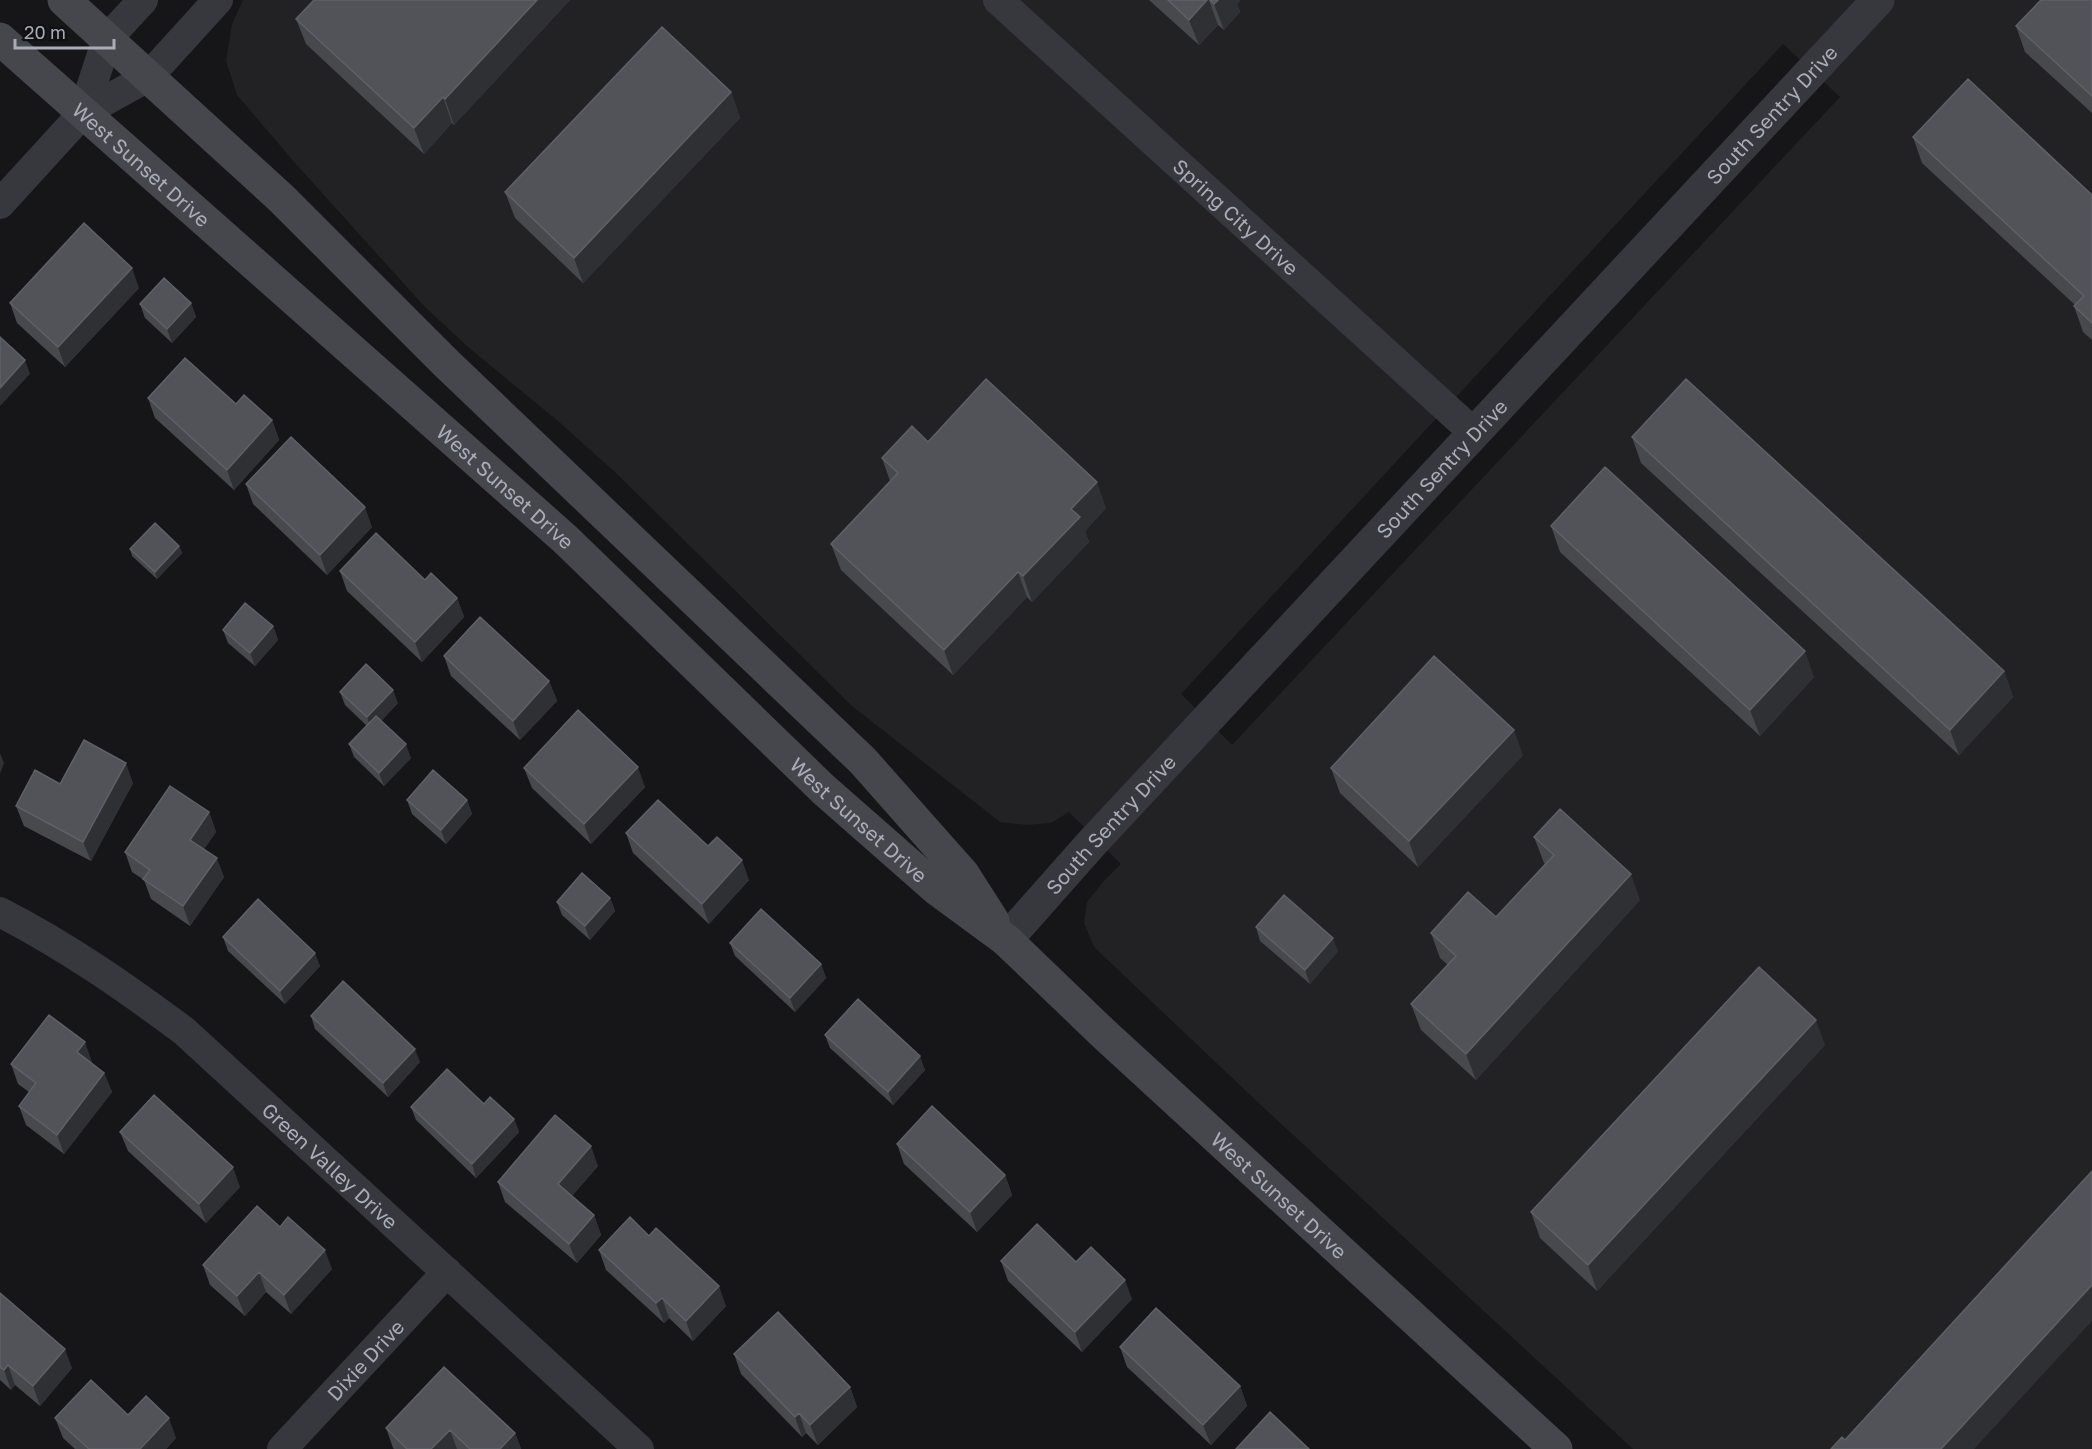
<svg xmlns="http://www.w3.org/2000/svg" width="2092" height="1449" font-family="'Golos Text',sans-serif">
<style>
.built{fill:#222225;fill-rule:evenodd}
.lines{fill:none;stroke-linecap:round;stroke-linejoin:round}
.minor{stroke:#37383d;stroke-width:30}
.tertiary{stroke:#37383d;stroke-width:33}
.secondary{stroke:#45474d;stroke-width:33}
.wall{fill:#47494d}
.shaded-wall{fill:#2f3033}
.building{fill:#525359;stroke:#5f6168;stroke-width:1.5}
.labels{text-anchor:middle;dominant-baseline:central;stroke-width:5;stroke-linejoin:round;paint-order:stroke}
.street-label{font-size:20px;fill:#a8adb8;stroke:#111113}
</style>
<rect width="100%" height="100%" fill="#161618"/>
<path class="built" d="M243,0h1849v1449h-459l-369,-341 -170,-161 -10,-24 3,-21 16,-20 18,-18 -52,-52 -18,11 -24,2 -27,-3 -148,-116 -235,-232 -59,-53 -90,-74 -44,-41 -129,-143 -58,-68 -11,-34 6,-37zM1783,44l57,53 -608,648 -51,-51z"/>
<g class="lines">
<g class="minor">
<path id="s1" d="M998,0l476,433"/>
<path d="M83,113l24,-74 36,-39"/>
<path d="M0,204l83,-91 65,-36 70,-77"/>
<path id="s2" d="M0,912c66,34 125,75 184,119l455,418"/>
<path id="s3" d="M282,1449l165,-177"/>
</g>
<path class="tertiary" id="s4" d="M1006,940l85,-96 787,-844"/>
<g class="secondary">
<path d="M64,0l218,199 165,165 416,397 100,113 30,47"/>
<path id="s5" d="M0,39l565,500 258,250 115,101 68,50 98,94 452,415"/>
</g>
</g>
<path class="wall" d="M314,0h256l-116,125 -2,-2 -28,31 -118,-110 -10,-25z
M1149,0h91l-3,4 3,8 -16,18 -6,-5 -19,20z
M2092,0v113l-67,-61 -9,-26z
M731,92l9,26 -157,165 -68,-65 -10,-26z
M1913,137l179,58v145l-9,-8 -9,-26 1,-1 -153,-142z
M139,288l-74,79 -48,-44 -7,-20z
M191,303l5,14 -24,26 -27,-25 -5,-14z
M148,398l88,6 36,16 7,20 -45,50 -79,-72z
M1632,437l372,234 9,26 -54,58 -318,-292z
M928,442l178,66 -21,23 4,11 -57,60 -5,-5 -74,78 -112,-105 -10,-26 59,-63 -8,-23z
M246,484l126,43 -45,48 -74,-71z
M1551,526l263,151 -54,59 -200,-184z
M179,546l3,7 -25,26 -25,-23 -2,-7z
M340,571l85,9 32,18 7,19 -42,45 -75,-71z
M273,626l5,14 -23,26 -27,-23 -5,-13z
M444,656l105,25 8,20 -37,39 -69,-64z
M340,692l58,11 -17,18 30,37 -27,28 -30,-29 -5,-13 18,-18 -22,-21z
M1523,755l-105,112 -78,-74 -9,-25z
M524,768l121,19 -54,57 -59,-56z
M133,783l-42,78 -67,-35 -8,-20 44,-22z
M407,800h60l5,14 -26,30 -34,-30z
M209,812l7,20 -12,17 20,28 -34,49 -39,-27 -7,-19 -12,-8 -7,-20z
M626,833l123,47 -40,44 -76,-71z
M1534,837l106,63 -164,180 -55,-50 -10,-26 37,-39 -8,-7 -9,-25 65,-16 49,-53 -1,-1z
M610,898l5,13 -25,29 -28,-25 -5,-13z
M1256,927l82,24 -28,33 -50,-43z
M223,937l97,29 -35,38 -57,-53z
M730,943l91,21 5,14 -31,34 -60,-56z
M311,1016l109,46 -32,35 -73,-68z
M825,1035l100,35 -32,35 -63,-57z
M1825,1045l-228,246 -57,-53 -9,-26z
M92,1062v1l12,10 8,19 -48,62 -38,-29 -7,-19 10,-14 -11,-8 -7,-20z
M484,1104l30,15 5,13 -43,46 -60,-58 -5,-13z
M120,1132l120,55 -34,36 -78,-72z
M897,1144l108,31 7,20 -35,37 -73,-68z
M598,1166l-26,30 22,19 7,20 -24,28 -72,-61 -7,-20z
M280,1227l52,42 -41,45 -25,-22 -21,24 -35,-31 -7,-20z
M599,1250l127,56 -33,35 -24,-23 -5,5 -58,-53z
M1001,1261l75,1 56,37 -50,53 -74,-71z
M0,1293l72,75 -32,38 -25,-21 -4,5 -11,-10z
M1120,1347l120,39 7,20 -36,39 -84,-78z
M734,1354l116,33 7,20 -39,38 -12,-12 -4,4 -61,-63z
M444,1367l71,66 6,16h-127l-1,-1 -7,-20z
M128,1415l48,23 -10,11h-91l-12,-11 -8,-20z"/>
<path class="shaded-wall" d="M537,0h33l-116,125 -9,-26z
M1207,0h2l9,25 -19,20 -10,-25z
M1218,0h22l-3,4 3,8 -16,18 -10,-26z
M731,92l9,26 -157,165 -9,-25z
M443,97l9,26 -28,31 -10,-26z
M132,268l7,20 -74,79 -7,-20z
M191,303l5,14 -24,26 -5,-14z
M25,360l5,14 -30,32v-18z
M272,420l7,20 -45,50 -7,-20z
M1097,482l9,26 -21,23 4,11 -57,60 -9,-26 48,-67z
M365,507l7,20 -45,48 -7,-20z
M179,546l3,7 -25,26 -2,-7z
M1018,572l9,25 -74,78 -9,-25z
M457,598l7,19 -42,45 -7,-20z
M273,626l5,14 -23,26 -5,-13z
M1805,651l9,26 -54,59 -10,-26z
M2004,671l9,26 -54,58 -9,-25z
M549,681l8,20 -37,39 -7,-19z
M393,690l5,13 -26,28 -5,-14z
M1514,730l9,25 -105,112 -9,-26z
M406,744l5,14 -27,28 -5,-13z
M0,753l4,10 -4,11z
M126,763l7,20 -42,78 -8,-19z
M638,767l7,20 -54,57 -7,-20z
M467,800l5,14 -26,30 -5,-14z
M209,812l7,20 -19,27 -7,-19z
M217,858l7,19 -34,49 -7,-20z
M742,860l7,20 -40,44 -7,-20z
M1631,874l9,26 -164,180 -10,-26z
M610,898l5,13 -25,29 -5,-14z
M1333,938l5,13 -28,33 -5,-14z
M315,953l5,13 -35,38 -5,-13z
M821,964l5,14 -31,34 -5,-14z
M1816,1020l9,25 -228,246 -9,-26z
M85,1042l7,20 -7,10 -8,-20z
M415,1049l5,13 -32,35 -5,-14z
M920,1056l5,14 -32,35 -5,-13z
M104,1073l8,19 -48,62 -7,-19z
M514,1119l5,13 -43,46 -4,-14z
M591,1146l7,20 -33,38 -7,-20z
M233,1167l7,20 -34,36 -7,-19z
M1005,1175l7,20 -35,37 -7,-20z
M594,1215l7,20 -24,28 -8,-19z
M325,1250l7,19 -41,45 -7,-19z
M259,1272l7,20 -21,24 -8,-20z
M1125,1280l7,19 -50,53 -7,-20z
M2092,1285v36l-118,128h-33z
M719,1286l7,20 -33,35 -7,-20z
M662,1298l7,20 -5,5 -8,-20z
M65,1349l7,19 -32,38 -7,-20z
M8,1365l7,20 -4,5 -7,-20z
M1240,1386l7,20 -36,39 -8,-20z
M850,1387l7,20 -39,38 -8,-20z
M799,1413l7,20 -4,4 -7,-20z
M169,1418l7,20 -10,11h-26z
M450,1430l7,19h-26z
M515,1433l6,16h-21z"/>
<path class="building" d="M314,0h223l-92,99 -2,-2 -29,31 -118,-109z
M1168,0h39l-18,20z
M1210,0h8l-4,4z
M2041,0h51v96l-76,-70z
M662,27l69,65 -157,166 -69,-66z
M1968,79l124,116v128l-18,-17 10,-10 -171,-159z
M84,223l48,45 -74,79 -48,-44z
M164,278l27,25 -24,26 -27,-25z
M0,337l25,23 -25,28z
M185,358l51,46 8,-9 28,25 -45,50 -79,-72z
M986,379l111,103 -26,27 9,8 -57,59 -5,-4 -74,78 -113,-106 67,-71 -16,-15 30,-32 16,16z
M1686,379l318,292 -54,59 -318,-293z
M291,437l74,70 -45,48 -74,-71z
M1605,467l200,184 -55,59 -199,-184z
M155,523l24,23 -24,26 -25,-23z
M376,533l49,47 6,-7 26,25 -42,44 -75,-71z
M245,603l28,23 -23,27 -27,-23z
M480,617l69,64 -36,40 -69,-65z
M1434,656l80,74 -105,111 -78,-73z
M366,664l27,26 -26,27 -27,-25z
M578,710l60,57 -54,57 -60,-56z
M376,716l30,28 -27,29 -30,-29z
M84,740l42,23 -43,79 -67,-36 19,-36 25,14z
M433,770l34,30 -26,30 -34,-30z
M170,786l39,26 -19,28 27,18 -34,48 -40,-27 7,-9 -25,-18z
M658,800l50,46 9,-9 25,23 -40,44 -76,-71z
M1560,809l71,65 -165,180 -55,-50 45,-48 -25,-23 37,-41 28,25 58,-62 -20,-18z
M582,873l28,25 -25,28 -28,-24z
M1284,895l49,43 -28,32 -49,-43z
M258,899l57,54 -35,38 -57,-54z
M761,909l60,55 -31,34 -60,-55z
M1759,967l57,53 -228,245 -57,-53z
M343,981l72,68 -32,34 -72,-67z
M858,999l62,57 -32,36 -63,-57z
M49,1015l36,27 -8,10 27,21 -47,62 -38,-29 17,-23 -25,-19z
M447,1069l37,35 6,-7 24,22 -42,45 -61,-57z
M154,1095l79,72 -34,37 -79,-72z
M932,1106l73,69 -35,37 -73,-68z
M555,1115l36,31 -33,38 36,31 -25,29 -71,-62z
M2092,1171v114l-151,164h-110l11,-12 3,3z
M257,1206l23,21 8,-10 37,33 -41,45 -25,-23 -22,24 -34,-31z
M630,1217l19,19 7,-8 63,58 -33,35 -24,-23 -6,5 -57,-53z
M1037,1224l39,38 15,-15 34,33 -50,52 -74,-71z
M0,1293l65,56 -32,37 -25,-21 -4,5 -4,-3z
M1156,1308l84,78 -37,39 -83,-78z
M778,1312l72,75 -40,38 -11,-12 -4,4 -61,-63z
M444,1367l71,66 -15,16h-30l-20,-19 -19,19h-24l-21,-21z
M91,1380l37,35 18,-19 23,22 -29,31h-51l-34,-31z
M1270,1412l39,37h-73z"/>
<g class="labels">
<g class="street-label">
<text stroke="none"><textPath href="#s4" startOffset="1126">South Sentry Drive</textPath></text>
<text stroke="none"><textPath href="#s5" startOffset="189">West Sunset Drive</textPath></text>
<text stroke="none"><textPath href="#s1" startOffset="322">Spring City Drive</textPath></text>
<text stroke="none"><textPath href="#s4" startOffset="642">South Sentry Drive</textPath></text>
<text stroke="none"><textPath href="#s5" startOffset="675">West Sunset Drive</textPath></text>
<text stroke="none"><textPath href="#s5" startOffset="1161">West Sunset Drive</textPath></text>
<text stroke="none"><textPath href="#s4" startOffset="156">South Sentry Drive</textPath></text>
<text stroke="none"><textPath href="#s2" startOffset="418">Green Valley Drive</textPath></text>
<text stroke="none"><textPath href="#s5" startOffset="1725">West Sunset Drive</textPath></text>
<text stroke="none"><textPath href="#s3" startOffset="122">Dixie Drive</textPath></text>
</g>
</g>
<path d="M15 39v9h99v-9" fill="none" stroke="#a8adb8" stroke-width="3"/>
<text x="24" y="39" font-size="18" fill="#a8adb8" stroke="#111113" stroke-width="4.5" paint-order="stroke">20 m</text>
</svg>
